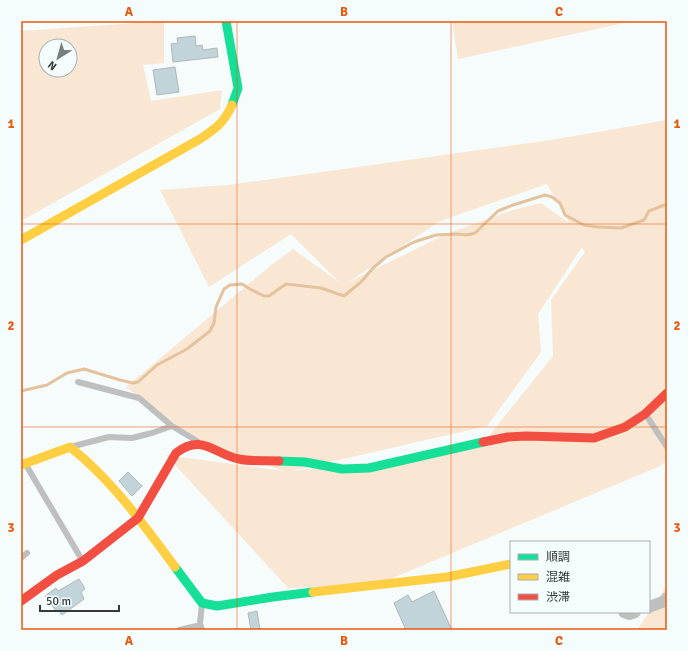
<svg xmlns="http://www.w3.org/2000/svg" width="688" height="651" font-family="Signika,'Noto Sans JP',sans-serif">
<style>
.green{fill:#f9e7d3;fill-rule:evenodd}
.lines{fill:none;stroke-linecap:round;stroke-linejoin:round}
.stream{stroke:#e5c29e;stroke-width:3}
.building{fill:#c1d4da;stroke:#b2b6b6}
.lane{stroke:#bec0c0;stroke-width:6}
.street{stroke:#bec0c0;stroke-width:12}
.fast{stroke:#16e098;stroke-width:9}
.slow{stroke:#ffcf43;stroke-width:9}
.jam{stroke:#f24e42;stroke-width:9}
.grid{fill:none;stroke:#e8590c;stroke-width:1;stroke-opacity:0.55}
.neatline{fill:none;stroke:#e8590c;stroke-width:1.5}
.grid-label{font-size:13px;text-anchor:middle;font-weight:bold;fill:#e8590c}
</style>
<rect width="100%" height="100%" fill="#f6fbfc"/>
<path class="green" d="M164,21v42l-21,2 8,36 71,-11 -2,19 -199,112v-190zM46,46h24v24h-24z
M452,21h181l-175,38z
M667,120v339l-7,7 -284,119 -88,3 -122,-133 118,16 -88,-31 -70,-53 144,-121 23,-17 47,34 -49,-49 -82,53 -49,-97 68,-5 323,-45zM547,184l22,39 -28,-20 -28,7 -67,24 -99,49 93,-62zM582,247l3,5 -34,48 2,56 -69,86 -73,17 -120,12 196,-45 54,-74 -3,-38z
M667,585v45h-30z"/>
<g class="lines">
<path class="stream" d="M21,391l26,-6 20,-12 17,-4 36,11 13,3 5,-1 19,-17 30,-16 23,-18 4,-8 2,-16 8,-18 6,-4 12,-1 8,5 14,7h5l17,-12 35,4 23,8 17,-14 12,-14 13,-11 28,-15 22,-7 21,-1 10,1 8,-2 23,-22 15,-6 32,-10 7,2 8,6 5,12 19,10 14,2 23,1 23,-8 5,-9 18,-7"/>
</g>
<path class="building" d="M195,36l1,10 6,-1 1,5 14,-2 1,9 -45,5 -2,-18 7,-1 -1,-5z
M175,67l4,25 -22,3 -4,-25z
M128,472l14,14 -10,10 -13,-15z
M79,579l6,10 -4,3 3,7 -22,16 -4,-5 -2,1 -11,-15 11,-8 2,3z
M434,591l18,39h-46l-12,-27 14,-8 4,7z
M257,611l3,19h-9l-3,-17z"/>
<g class="lines">
<path class="lane" d="M78,382l61,16 33,28
M646,415l21,32
M74,446l35,-9 23,1 20,-5 20,-7 25,15
M26,465l56,95
M21,558l6,-5
M179,630l18,-4 4,1
M202,630l-2,-7 2,-19"/>
<path class="street" d="M649,607l16,-6 2,-3
M624,612l5,2 6,-2"/>
<path class="fast" d="M226,21l12,67 -6,17
M279,461l26,1 37,7 27,-1 114,-26
M175,567l27,36 15,3 56,-9 40,-5"/>
<path class="slow" d="M21,240l179,-101c15,-10 24,-16 32,-34
M21,465l49,-18c41,32 74,78 105,120
M313,592l134,-15 64,-13"/>
<path class="jam" d="M483,442l25,-5 18,-1 68,2 31,-11 20,-13 22,-21
M21,601l36,-26 26,-14 55,-43 38,-65c26,-20 38,1 63,6 13,3 28,1 40,2"/>
</g>
<path class="grid" d="M237,21v609M451,21v609M21,224h646M21,427h646"/>
<rect width="688" height="651" fill="none" stroke="#f4fcfe" stroke-width="44"/>
<rect x="510" y="541" width="140" height="72" fill="#f4fcfe" stroke="#a8aeb0"/>
<rect x="518" y="554" width="20" height="6" fill="#16e098" stroke="#a8aeb0"/>
<text x="546" y="561" font-size="12" fill="#36393a">順調</text>
<rect x="518" y="574" width="20" height="6" fill="#ffcf43" stroke="#a8aeb0"/>
<text x="546" y="581" font-size="12" fill="#36393a">混雑</text>
<rect x="518" y="594" width="20" height="6" fill="#f24e42" stroke="#a8aeb0"/>
<text x="546" y="601" font-size="12" fill="#36393a">渋滞</text>
<g transform="translate(58 58) rotate(217)"><circle r="19" fill="#f4fcfe" stroke="#a8aeb0"/>
<path d="M0-3L7 15L0 10L-7 15Z" fill="#797d7e"/>
<text y="-6" font-size="11" font-weight="bold" text-anchor="middle" fill="#36393a">N</text>
</g>
<path d="M40 605v6h79v-6" fill="none" stroke="#36393a" stroke-width="2"/>
<text x="46" y="605" font-size="12" fill="#36393a" stroke="#f4fcfe" stroke-width="3" paint-order="stroke">50 m</text>
<rect x="22" y="22" width="644" height="607" class="neatline"/>
<g class="grid-label">
<text x="129" y="16">A</text>
<text x="344" y="16">B</text>
<text x="559" y="16">C</text>
<text x="11" y="128">1</text>
<text x="677" y="128">1</text>
<text x="11" y="330">2</text>
<text x="677" y="330">2</text>
<text x="11" y="532">3</text>
<text x="677" y="532">3</text>
<text x="129" y="645">A</text>
<text x="344" y="645">B</text>
<text x="559" y="645">C</text>
</g>
</svg>
